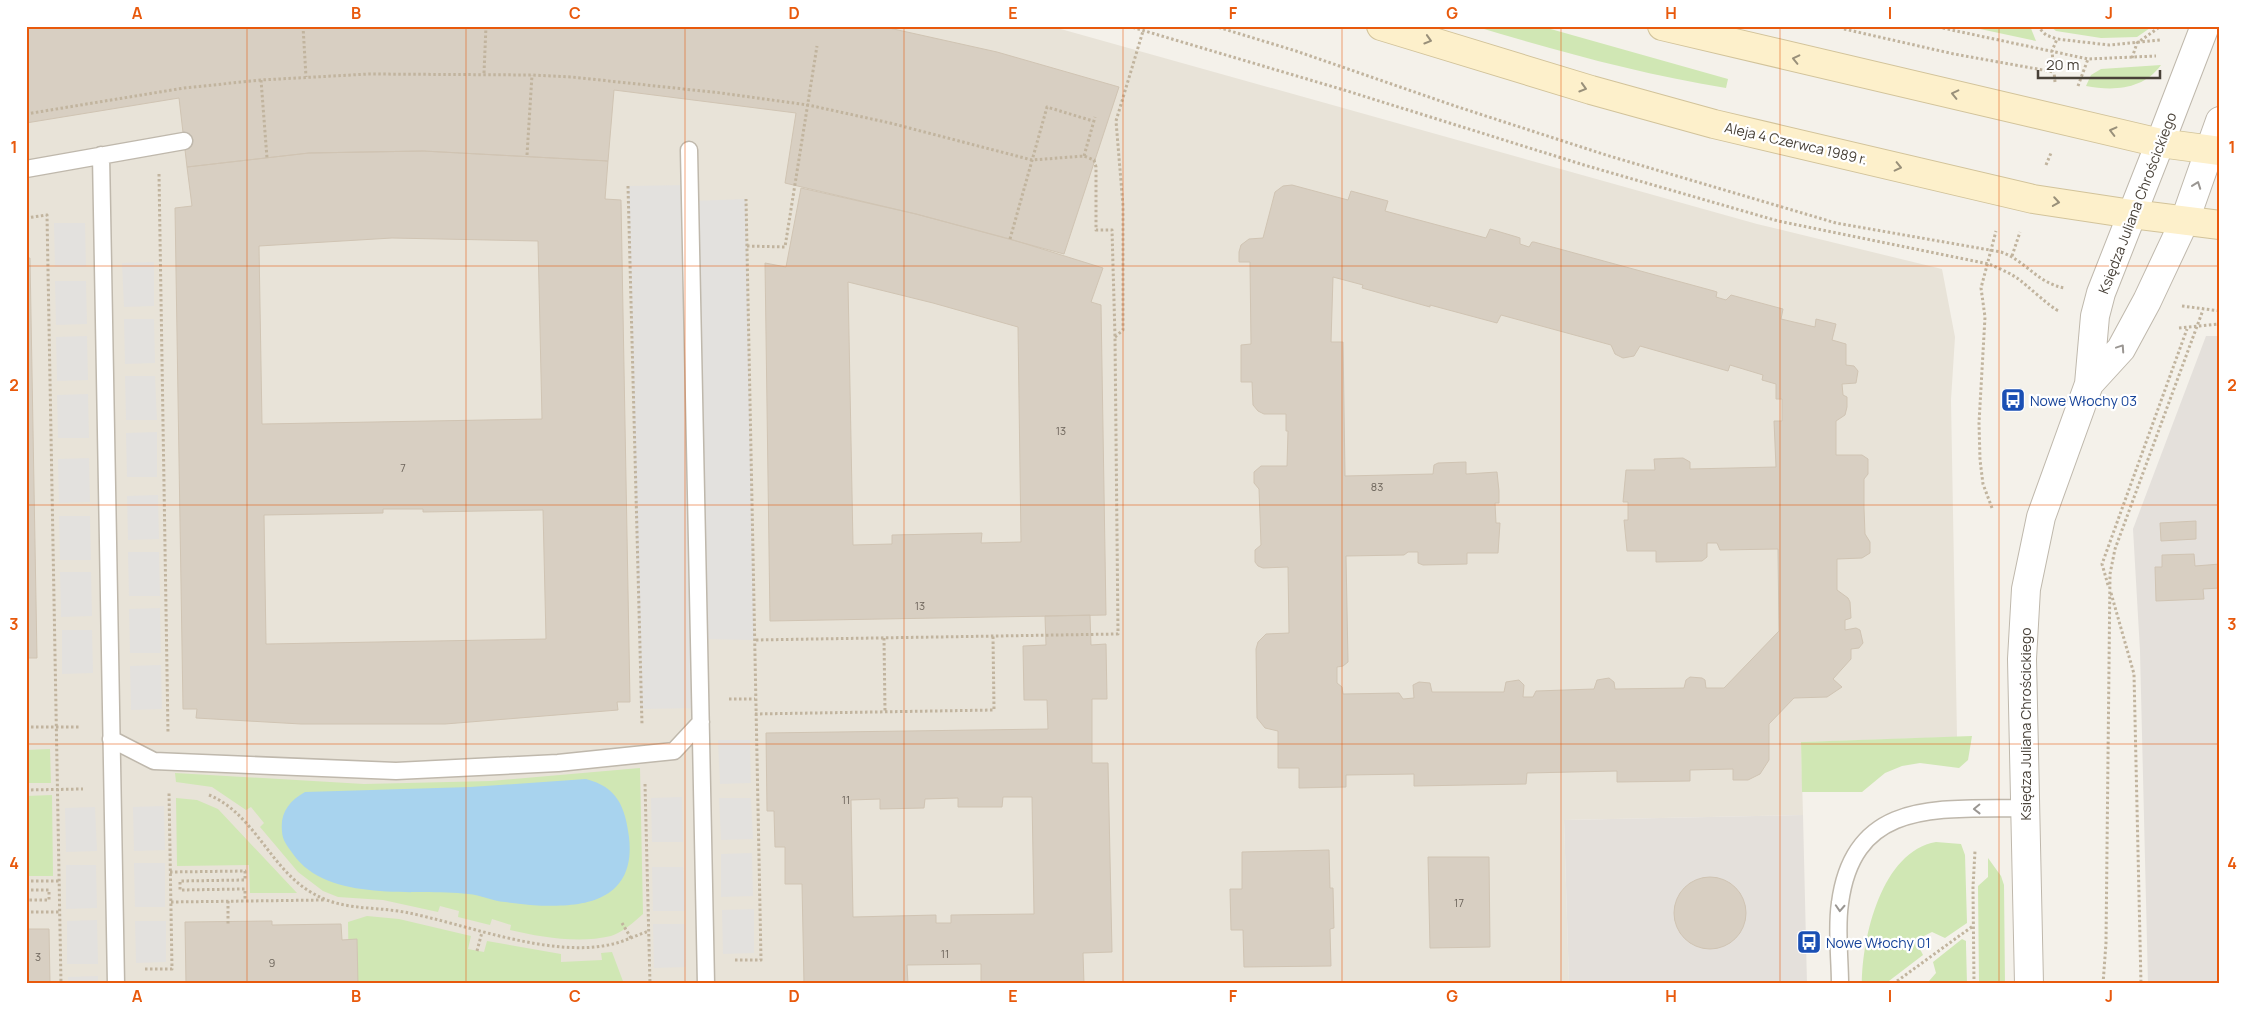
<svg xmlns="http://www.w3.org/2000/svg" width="2246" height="1010" font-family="Manrope,sans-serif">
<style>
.residential{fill:#e8e3d8}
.industrial{fill:#e4e0db}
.green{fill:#d0e7b4}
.parking{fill:#e3e1de}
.water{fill:#a8d3ee}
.building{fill:#d8cfc2;stroke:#d0c4b3;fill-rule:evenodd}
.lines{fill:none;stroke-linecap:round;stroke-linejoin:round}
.service-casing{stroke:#bfb8ac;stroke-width:19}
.minor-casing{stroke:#bfb8ac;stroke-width:30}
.tertiary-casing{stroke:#bfb8ac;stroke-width:30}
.secondary-casing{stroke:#d2c39a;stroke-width:30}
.path{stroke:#c1b49e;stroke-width:3;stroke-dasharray:2.5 2.5;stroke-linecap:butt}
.service{stroke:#fff;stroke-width:16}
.minor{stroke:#fff;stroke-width:28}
.tertiary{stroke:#fff;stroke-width:28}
.secondary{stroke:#fdf0cb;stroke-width:28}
.oneway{stroke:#99907a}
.oneway2{stroke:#9a9692}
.grid{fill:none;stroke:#e8590c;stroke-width:1;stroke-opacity:0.55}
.labels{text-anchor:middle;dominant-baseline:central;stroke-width:4.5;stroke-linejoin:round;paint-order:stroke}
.number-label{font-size:11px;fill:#6c645a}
.street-label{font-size:14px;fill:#484138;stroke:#fff}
.transit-label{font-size:14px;fill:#164399;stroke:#fff;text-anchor:start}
.neatline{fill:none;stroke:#e8590c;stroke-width:2}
.grid-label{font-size:16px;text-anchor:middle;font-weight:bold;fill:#e8590c}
</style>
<rect width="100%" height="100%" fill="#f4f1ea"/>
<path class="residential" d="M26,26h1024l707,198 185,45 13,68 -4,63 6,337 -156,5 2,73 -239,5 5,164h-1543z"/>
<path class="industrial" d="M2206,336h14v648h-72l-8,-333 -7,-122z
M1803,815l4,169h-238l-5,-164z"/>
<path class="green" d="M1474,26h66l188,53 -2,9c-86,-14 -169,-37 -252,-62z
M1966,26h64l6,15z
M2050,26h103l-16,11 -36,1 -45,-7z
M2161,65c-18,25 -48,26 -75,21l5,-11 10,-6z
M1972,736l-4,24 -9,8 -39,-5 -18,3 -17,7 -23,19h-60l-1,-50z
M50,749l1,34h-25v-33z
M640,768l3,146c-9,8 -20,18 -32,22 -33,8 -70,1 -101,-6l1,-5 -19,-6 -2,6 -32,-8 1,-6 -19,-5 -2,6 -55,-12 -45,-3 -15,-6 -25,-19 -38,-45 4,-4 -13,-16 -5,3 -34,-23 -36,-5 -1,-9 189,11 127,-3z
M52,795l1,81h-27v-80z
M176,798l21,2 21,9 79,84h-47l-1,-28 -72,1z
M1936,842l25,2 4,11 2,68 -22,15 -13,-6 -8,4 -5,11 4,8 -38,29h-23c0,-47 20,-133 74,-142z
M1988,858l13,18 3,9 1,99h-26l-1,-98 10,-9z
M367,916l32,3 72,17 -3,13 16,3 3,-11 74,13v8l41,-2 -1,-7 11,-1 12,32h-275l-1,-62z
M1962,939l4,2v4l1,39h-44l6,-3 7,-8 -3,-11z"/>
<path class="parking" d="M690,185l1,16 55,-2 8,441 -55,-1 2,69 -61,1 -12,-523z
M54,223h31l1,44h-31z
M154,262v44l-30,1 -2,-44z
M55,281h31l1,43 -31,1z
M124,319h30l1,44 -30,1z
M87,336l1,44 -31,1 -1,-44z
M125,376h30l2,44h-31z
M88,394l1,44h-31l-1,-43z
M157,432v45h-30l-1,-44z
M89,458l1,44 -31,1 -1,-44z
M158,495l1,44 -31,1 -1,-44z
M59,516h31l1,44h-31z
M128,552h31l1,44h-31z
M60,572h31l1,44 -31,1z
M160,608l1,45h-31l-1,-44z
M62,630h30l1,43 -31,1z
M161,665l1,44 -31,1 -1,-44z
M718,740h32l1,43 -31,1z
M682,797l1,45h-31l-1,-44z
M719,798h32l2,41 -32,1z
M164,806l1,44 -31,1 -1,-44z
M95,807l2,44 -31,1 -1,-44z
M752,853l1,43 -32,1v-43z
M134,863h31v44h-30z
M66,865h30l1,43 -31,1z
M652,867h31l2,44h-32z
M754,909v44l-31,1 -1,-44z
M97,920l1,44h-31v-43z
M135,921h31v41l-30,1z
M653,924h32l1,43 -32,1z
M98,976v8h-30v-7z"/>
<path class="water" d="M586,779c31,8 39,27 43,58 9,78 -71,72 -124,65 -13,-1 -24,-7 -37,-8 -52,-6 -140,10 -175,-40 -5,-7 -11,-14 -11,-23 -2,-18 7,-30 23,-39l165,-5z"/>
<path class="building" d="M26,26h854l117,26 122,35 -55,167 -148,-40 -131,-31 11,-70 -182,-23 -6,71 -185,-10 -114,2 -122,14 -8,-69 -153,25z
M423,151l185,10 -3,38 16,1 9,502h-13l1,8 -173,14h-144l-105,-6 1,-9h-14l-8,-501 17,-2 -5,-39 122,-14zM392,238l146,3 4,178 -280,5 -3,-178zM383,509h40v3l120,-2 3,129 -280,5 -2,-129 119,-2z
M1292,185l56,15 3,-9 37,10 -3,10 101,27 4,-9 27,8 3,1v6l9,3 3,-5h2l180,49 3,1 -1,5 10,3 5,-5 52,14 -2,10 34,8 1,-8 20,5 -4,16 14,4v21l8,1 4,5 -2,12 -14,1 1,11 4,2v10l-2,8 -9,6v34h26l6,4v15l-4,5v29l1,26 5,8v11l-8,5 -25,1v31l11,8 2,4 1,16 -6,2v10l11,-2 4,2 3,13 -4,5 -8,1v10l-18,20 9,8 -15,10 -33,1 -25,26v36l-9,14 -12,6h-15v-11l-43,1v11l-73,1v-11l-90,2 -1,11 -112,2v-12l-68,1v12l-47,1v-20h-21v-37l-13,-3 -8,-10 -1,-69 2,-7 8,-8 23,-1 -1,-66 -25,1 -5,-2 -3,-4v-12l6,-5 -2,-56 -5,-6v-11l7,-6h26l1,-35h-2v-17h-22l-6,-3 -5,-6 -1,-23h-11v-37l10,-1 -1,-82h-11v-10l2,-7 8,-6 14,-1 12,-46 8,-6zM1333,277l30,8 -1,3 68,19v-2l67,18 4,-8 110,30 4,9 8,4 11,-2 6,-10 88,25 2,-6 33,10 -1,5 14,4v15h6v22h-8l2,46 -86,2v-7l-7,-4 -29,1 1,11h-29l-3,32h5v18h-4l3,31h29v11l46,-1 5,-4v-14h10l3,7 58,-1 1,82 -55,57h-18l-1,-8 -3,-2 -12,-1 -4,3 -2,8 -69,1 -1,-7 -5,-4 -12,2 -3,9 -58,2 -3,6h-10l1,-12 -5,-5 -13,2 -2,10h-72l-2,-9 -11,-1 -6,3 1,13 -11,1 -4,-6 -56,1 -1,-7 -5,-4v-16l6,-1 5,-4 -2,-106 58,-1 4,-3h10v11l5,2 44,-1v-11h31l2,-30h-4l-1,-20h4v-12l-2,-19 -31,2v-12l-28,1 -4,2 -1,9 -88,2 -2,-134h-12z
M801,188l115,26 94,25 93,29 -12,34 10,3 5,310 -336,6 -5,-358 21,4zM848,282l85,21 85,24 3,215 -40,1 1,-10 -90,2v9l-39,1z
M26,258h4l7,400h-11z
M2196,521v18l-35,2 -1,-18z
M2194,554l1,12 25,-2v24l-17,1 1,10 -48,2 -1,-34h7v-12z
M1090,615l1,30 15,-1 1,55h-15v64h16l4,189 -29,1 1,31h-103v-20l-74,1 1,19h-104l-2,-100h-17v-37h-10l-1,-36h-7l-1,-78 282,-4 -1,-29h-23l-1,-54 23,-1 -1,-29zM1003,797h29l2,117 -83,1v8h-15v-8l-83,2 -2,-117 29,-1v10l44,-1 1,-9 33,-1v9h44z
M1329,850l1,38h3l1,40 -4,1 1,37 -87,1 -1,-37h-12l-1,-41h12v-37z
M1428,857h61l1,90 -60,1z
M1674 913a36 36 0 1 1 72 0a36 36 0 1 1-72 0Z
M272,921v4l69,-1 1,16 15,-1 1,45h-172l-1,-62z
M26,929h23l1,55h-24z"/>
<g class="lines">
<defs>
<path id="service" d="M689,150l17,834
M101,155l15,829
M26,169l158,-28
M111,739l43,22 242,10 162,-8 116,-12 27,-29
M1840,984c0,-26 -4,-55 0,-81 14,-107 103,-93 186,-95"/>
<path id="minor" d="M2160,143l45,-117
M2210,149l10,-28"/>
<path id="tertiary" d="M2089,384l32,-35 26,-48 38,-81 25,-71
M2029,984l-7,-325 4,-70 15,-72 48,-133 6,-68 6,-23 59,-150"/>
<path id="secondary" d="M1381,26l210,64 123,34 319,75 99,15 88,11
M1662,26l498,117 60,8"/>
</defs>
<use href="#service" class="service-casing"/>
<use href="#minor" class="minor-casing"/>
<use href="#tertiary" class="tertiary-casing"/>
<use href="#secondary" class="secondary-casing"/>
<path class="path" d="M303,26l3,51
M1128,26l216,64 240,75 194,56 211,43c9,4 19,8 28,14 9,6 35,31 42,33
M1214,26l82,25 159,55 151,49 230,68 165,29c24,8 37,32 64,36
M1933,26l155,33 68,-3
M2037,26l9,9 11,4
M1844,29l110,25 100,18
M2132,58l5,-15 24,-17
M484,73l2,-47
M261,80l6,78
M2055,82l-3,-31 5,-12 52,6 52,-5
M2078,86l10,-27
M26,114l158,-26 77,-8 108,-6 163,1 40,2 149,16 87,12 82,18 142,37 52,-4 10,4 2,7v63h16l3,107 3,297 -364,6
M527,155l5,-80
M1084,156l11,-39
M2046,165l5,-12
M159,174l9,559
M628,186l14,539
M26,218l21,-3 14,769
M1010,239l37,-132 46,14
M747,246l38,1 32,-201
M2012,256l8,-24
M2182,306l38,5
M2179,328l41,-4
M1115,337l8,-7v-124l-7,-85 27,-90
M1992,508l-9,-24 -3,-24 -1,-37 6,-106 -4,-29 15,-57
M2108,585l-6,-21 85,-235
M2111,593l23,81 7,310
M884,638l1,74
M729,699h26
M755,714l239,-4 -1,-74
M26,727h55
M645,784l5,200
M26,790l57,-1
M209,795c44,18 61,72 100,96 31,20 61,15 95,21 63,12 146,47 209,32 12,-3 24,-9 36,-13
M170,872l75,-1v9l-65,1v9l65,-1v12
M26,881h34
M26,890h23v10h-23
M228,901v25
M171,902l153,-2
M26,912h34
M622,923l9,15
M477,951l5,-19
M735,960h26l-15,-761
M145,969h27l-3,-177
M1893,984l80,-58
M1974,984l-1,-97 2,-36
M2103,984l3,-41 4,-369 5,-25 88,-239"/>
<use href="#service" class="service"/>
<use href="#minor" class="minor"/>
<use href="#tertiary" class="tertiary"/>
<use href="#secondary" class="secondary"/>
</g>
<defs><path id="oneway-chevron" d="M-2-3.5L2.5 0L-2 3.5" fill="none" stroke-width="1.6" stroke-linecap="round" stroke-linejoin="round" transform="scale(1.25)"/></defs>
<g class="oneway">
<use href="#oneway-chevron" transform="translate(1428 40) rotate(17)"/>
<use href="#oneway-chevron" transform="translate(1796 59) rotate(-167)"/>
<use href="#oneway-chevron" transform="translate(1583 88) rotate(17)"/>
<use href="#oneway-chevron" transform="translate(1955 94) rotate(-167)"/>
<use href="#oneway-chevron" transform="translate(2113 131) rotate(-166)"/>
<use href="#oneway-chevron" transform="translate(1898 167) rotate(13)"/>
<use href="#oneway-chevron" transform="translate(2056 202) rotate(9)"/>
</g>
<g class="oneway2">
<use href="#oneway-chevron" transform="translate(2197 185) rotate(-70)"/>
<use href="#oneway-chevron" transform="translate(2121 348) rotate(-56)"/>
<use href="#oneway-chevron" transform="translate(1977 809) rotate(179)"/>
<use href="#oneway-chevron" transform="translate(1840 908) rotate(93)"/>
</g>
<path class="grid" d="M247,26v958M466,26v958M685,26v958M904,26v958M1123,26v958M1342,26v958M1561,26v958M1780,26v958M1999,26v958M26,266h2194M26,505h2194M26,744h2194"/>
<defs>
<symbol id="bus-square" viewBox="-11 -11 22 22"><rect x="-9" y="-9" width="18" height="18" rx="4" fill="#1a4fb4" stroke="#fff"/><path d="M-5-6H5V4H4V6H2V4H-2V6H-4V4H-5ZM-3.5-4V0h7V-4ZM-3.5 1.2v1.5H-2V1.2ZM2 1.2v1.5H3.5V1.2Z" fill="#fff"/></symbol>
</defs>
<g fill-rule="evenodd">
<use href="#bus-square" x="1999" y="386" width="28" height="28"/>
<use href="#bus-square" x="1795" y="928" width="28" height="28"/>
</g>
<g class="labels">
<g class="number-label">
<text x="1061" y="430">13</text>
<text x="403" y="467">7</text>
<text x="1377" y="486">83</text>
<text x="920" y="605">13</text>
<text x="846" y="799">11</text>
<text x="1459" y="902">17</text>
<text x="945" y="953">11</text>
<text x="38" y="956">3</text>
<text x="272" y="962">9</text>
</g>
<g class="street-label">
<text transform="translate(1796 143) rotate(13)">Aleja 4 Czerwca 1989 r.</text>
<text transform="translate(2137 203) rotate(-69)">Księdza Juliana Chrościckiego</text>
<text transform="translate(2025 724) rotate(-90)">Księdza Juliana Chrościckiego</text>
</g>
<g class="transit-label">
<text x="2030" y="400">Nowe Włochy 03</text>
<text x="1826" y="942">Nowe Włochy 01</text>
</g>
</g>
<rect width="2246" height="1010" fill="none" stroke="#ffffff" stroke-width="55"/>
<path d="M2038 70v8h122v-8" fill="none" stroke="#484138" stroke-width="2.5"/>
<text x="2046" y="70" font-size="15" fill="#484138" stroke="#ffffff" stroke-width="4" paint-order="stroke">20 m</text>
<rect x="28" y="28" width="2190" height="954" class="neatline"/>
<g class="grid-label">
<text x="137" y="19">A</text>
<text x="356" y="19">B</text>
<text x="575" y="19">C</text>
<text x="794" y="19">D</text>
<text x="1013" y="19">E</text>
<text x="1233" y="19">F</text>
<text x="1452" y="19">G</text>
<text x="1671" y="19">H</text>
<text x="1890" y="19">I</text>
<text x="2109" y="19">J</text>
<text x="14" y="153">1</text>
<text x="2232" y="153">1</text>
<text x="14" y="391">2</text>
<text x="2232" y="391">2</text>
<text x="14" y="630">3</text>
<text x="2232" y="630">3</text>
<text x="14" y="869">4</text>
<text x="2232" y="869">4</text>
<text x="137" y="1002">A</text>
<text x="356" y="1002">B</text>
<text x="575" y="1002">C</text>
<text x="794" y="1002">D</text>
<text x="1013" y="1002">E</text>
<text x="1233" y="1002">F</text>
<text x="1452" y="1002">G</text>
<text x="1671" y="1002">H</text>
<text x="1890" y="1002">I</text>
<text x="2109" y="1002">J</text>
</g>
</svg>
